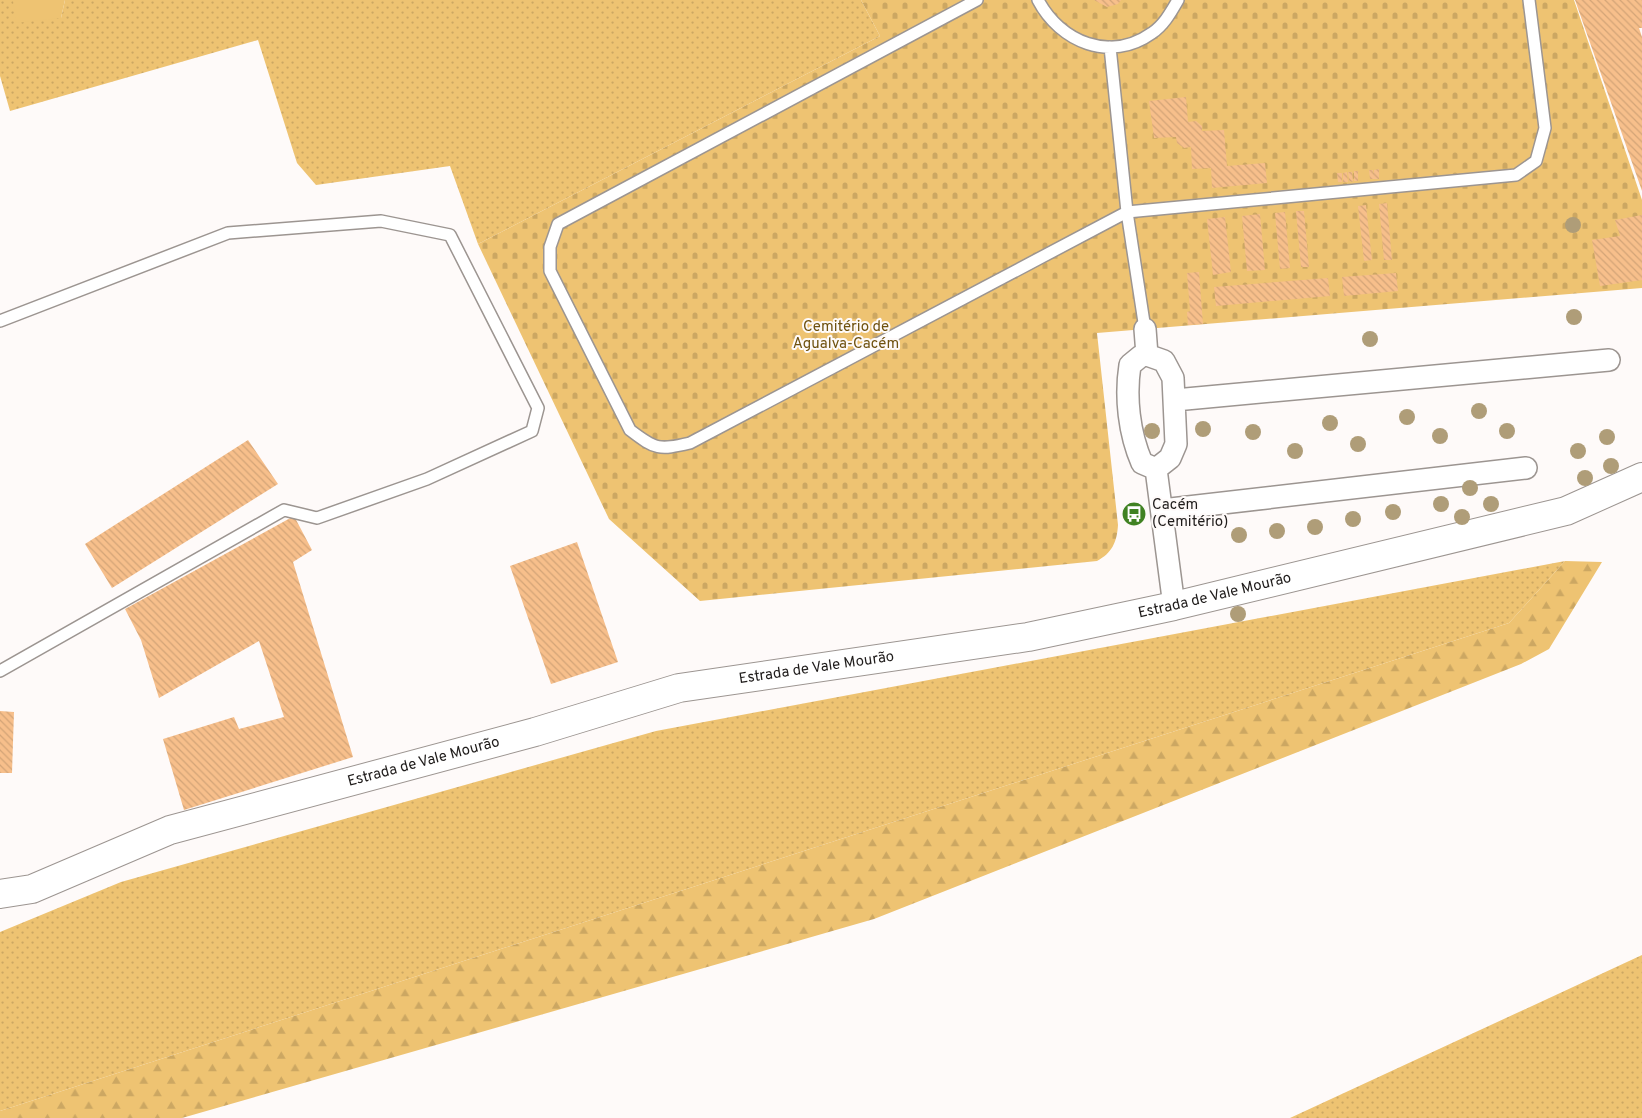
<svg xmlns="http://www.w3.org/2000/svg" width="1642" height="1118" font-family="Overpass,sans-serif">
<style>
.grass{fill:url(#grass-dots)}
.forest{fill:url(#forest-firs)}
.cemetery{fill:url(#cemetery-stones)}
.garden{fill:#eec372}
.building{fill:url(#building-back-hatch)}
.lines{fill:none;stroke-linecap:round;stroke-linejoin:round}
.lane-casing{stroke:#9c9591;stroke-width:14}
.street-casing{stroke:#9c9591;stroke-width:24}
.secondary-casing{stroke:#9c9591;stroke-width:30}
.lane{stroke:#fff;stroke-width:11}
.street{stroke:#fff;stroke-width:21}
.secondary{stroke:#fff;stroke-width:28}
.tree{fill:#af9d78}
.labels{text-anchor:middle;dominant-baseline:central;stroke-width:4;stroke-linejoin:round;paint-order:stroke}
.park-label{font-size:15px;fill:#6f510e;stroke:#fefaf9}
.poi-label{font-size:15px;fill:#1f1c1b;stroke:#fefaf9;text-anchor:start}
.street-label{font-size:15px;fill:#1f1c1b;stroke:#fefaf9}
</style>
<defs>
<pattern id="grass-dots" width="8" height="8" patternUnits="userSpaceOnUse" patternTransform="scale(1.25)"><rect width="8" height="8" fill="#eec372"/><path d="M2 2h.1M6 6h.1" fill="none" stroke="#cca762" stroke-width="1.8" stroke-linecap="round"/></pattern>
<pattern id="forest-firs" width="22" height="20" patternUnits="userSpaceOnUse" patternTransform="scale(1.25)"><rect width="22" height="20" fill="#eec372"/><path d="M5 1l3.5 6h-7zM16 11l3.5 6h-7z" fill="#cca762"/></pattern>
<pattern id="cemetery-stones" width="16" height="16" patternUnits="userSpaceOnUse" patternTransform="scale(1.25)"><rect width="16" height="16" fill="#eec372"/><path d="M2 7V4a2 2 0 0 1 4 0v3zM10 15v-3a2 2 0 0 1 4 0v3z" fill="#cca762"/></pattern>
<pattern id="building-back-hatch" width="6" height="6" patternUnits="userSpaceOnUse" patternTransform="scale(1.25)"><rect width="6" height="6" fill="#f7bf8b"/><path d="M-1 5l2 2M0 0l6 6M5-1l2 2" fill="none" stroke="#d3a477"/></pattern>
</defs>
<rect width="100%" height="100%" fill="#fefaf9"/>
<path class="grass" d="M0,0h15l46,18 4,-18h796l19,36 -402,208 -28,-78 -134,19 -19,-22 -39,-123 -248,71 -10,-35z
M1565,561l-56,62 -1509,488v-179l121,-50 535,-151z
M1642,955v163h-352z"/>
<path class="forest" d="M1565,561l37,1 -53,87 -28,15 -647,255 -692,199h-182v-7l1509,-488z"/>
<path class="cemetery" d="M861,0h713l68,200v88l-545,45 21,192c-1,17 -6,28 -21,36l-397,40 -91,-82 -131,-275 402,-208z"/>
<path class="garden" d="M13,0h52l-4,18 -45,5z"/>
<path class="building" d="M1094,0h27l-3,4 -11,3z
M1575,0h67v28h-3l3,9v154z
M1186,97l2,25 8,-1 6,5v5l22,-1 3,36 38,-3 2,20 -55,5 -1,-20 -19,1 -1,-22 -7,1 -7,-5 -1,-6 -22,1 -5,-37z
M1379,169v10h-9l-1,-9h4l1,5v-5z
M1354,171h4v10h-4z
M1347,172l1,10h-5v-9z
M1348,172h4l1,10 -4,-1z
M1337,173h5v9h-4z
M1387,203l5,57h-8l-5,-56z
M1366,205l6,55 -8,1 -6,-55z
M1296,211h8l5,56h-8z
M1285,212l5,56 -10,1 -5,-56z
M1260,214l5,56 -18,1 -5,-55z
M1642,215v65l-42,6 -8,-46 28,-4 -5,-16z
M1225,217l6,55 -18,3 -6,-56z
M1199,272l4,52 -15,1 -1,-13 3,-1 -3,-38z
M1396,273l2,18 -54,5 -2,-19z
M1328,278l2,18 -114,10 -2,-19z
M248,440l30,44 -166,104 -27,-44z
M294,516l18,34 -19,12 60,195 -169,53 -21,-71 71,-22 5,12 45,-12 -25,-76 -100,57 -18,-58 -16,-31z
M577,542l41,120 -67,22 -41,-118z
M0,711l14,1 -2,61h-12z"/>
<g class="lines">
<defs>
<path id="lane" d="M977,0l-419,224 -8,23v24l80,159c26,20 29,20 60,13l437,-231 389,-37 20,-14 9,-33 -16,-128
M1038,0c22,42 72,63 114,33 12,-8 19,-21 26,-33
M1110,47l17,165 18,117
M0,321l228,-88 153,-12 69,14 88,173 -6,23 -105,48 -110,39 -33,-8 -284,161"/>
<path id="street" d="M1145,329l2,26
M1147,355l17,6 9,17 3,66 -6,14 -14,11 -14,-6c-13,-30 -17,-66 -12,-98l11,-9z
M1175,400l434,-40
M1156,469l18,137
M1162,510l364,-42"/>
<g id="secondary">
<path id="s1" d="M0,894l32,-5 138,-59 365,-98 144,-44 349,-51 146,-31 392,-95 76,-34"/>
</g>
</defs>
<use href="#lane" class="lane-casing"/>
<use href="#street" class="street-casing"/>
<use href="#secondary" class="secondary-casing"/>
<use href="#lane" class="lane"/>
<use href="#street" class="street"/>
<use href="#secondary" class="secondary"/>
</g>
<g class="tree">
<circle cx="1573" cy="225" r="8"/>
<circle cx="1574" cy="317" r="8"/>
<circle cx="1370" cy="339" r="8"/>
<circle cx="1479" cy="411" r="8"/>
<circle cx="1407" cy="417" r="8"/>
<circle cx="1330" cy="423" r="8"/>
<circle cx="1203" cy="429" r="8"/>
<circle cx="1152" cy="431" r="8"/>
<circle cx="1507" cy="431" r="8"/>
<circle cx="1253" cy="432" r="8"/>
<circle cx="1440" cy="436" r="8"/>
<circle cx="1607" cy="437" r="8"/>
<circle cx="1358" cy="444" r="8"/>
<circle cx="1295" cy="451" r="8"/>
<circle cx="1578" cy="451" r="8"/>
<circle cx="1611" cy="466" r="8"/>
<circle cx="1585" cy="478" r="8"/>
<circle cx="1470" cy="488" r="8"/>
<circle cx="1441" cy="504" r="8"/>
<circle cx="1491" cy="504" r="8"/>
<circle cx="1393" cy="512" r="8"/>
<circle cx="1462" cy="517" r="8"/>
<circle cx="1353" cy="519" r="8"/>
<circle cx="1315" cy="527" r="8"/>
<circle cx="1277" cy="531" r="8"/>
<circle cx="1239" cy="535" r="8"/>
<circle cx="1238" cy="614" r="8"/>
</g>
<defs>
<symbol id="bus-disc" viewBox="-11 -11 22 22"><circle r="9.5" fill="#408223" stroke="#fefaf9"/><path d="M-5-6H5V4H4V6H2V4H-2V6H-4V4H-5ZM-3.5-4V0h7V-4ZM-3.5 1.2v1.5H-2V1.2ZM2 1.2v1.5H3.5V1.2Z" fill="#fff"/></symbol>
</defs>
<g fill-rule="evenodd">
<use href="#bus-disc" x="1120" y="500" width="28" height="28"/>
</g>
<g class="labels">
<g class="park-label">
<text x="846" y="327">Cemitério de<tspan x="846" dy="17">Agualva-Cacém</tspan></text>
</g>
<g class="poi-label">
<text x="1152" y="505">Cacém<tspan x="1152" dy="17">(Cemitério)</tspan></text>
</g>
<g class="street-label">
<text stroke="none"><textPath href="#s1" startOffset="1255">Estrada de Vale Mourão</textPath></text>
<text stroke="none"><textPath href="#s1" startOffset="850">Estrada de Vale Mourão</textPath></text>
<text stroke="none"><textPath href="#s1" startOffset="445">Estrada de Vale Mourão</textPath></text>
</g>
</g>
</svg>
